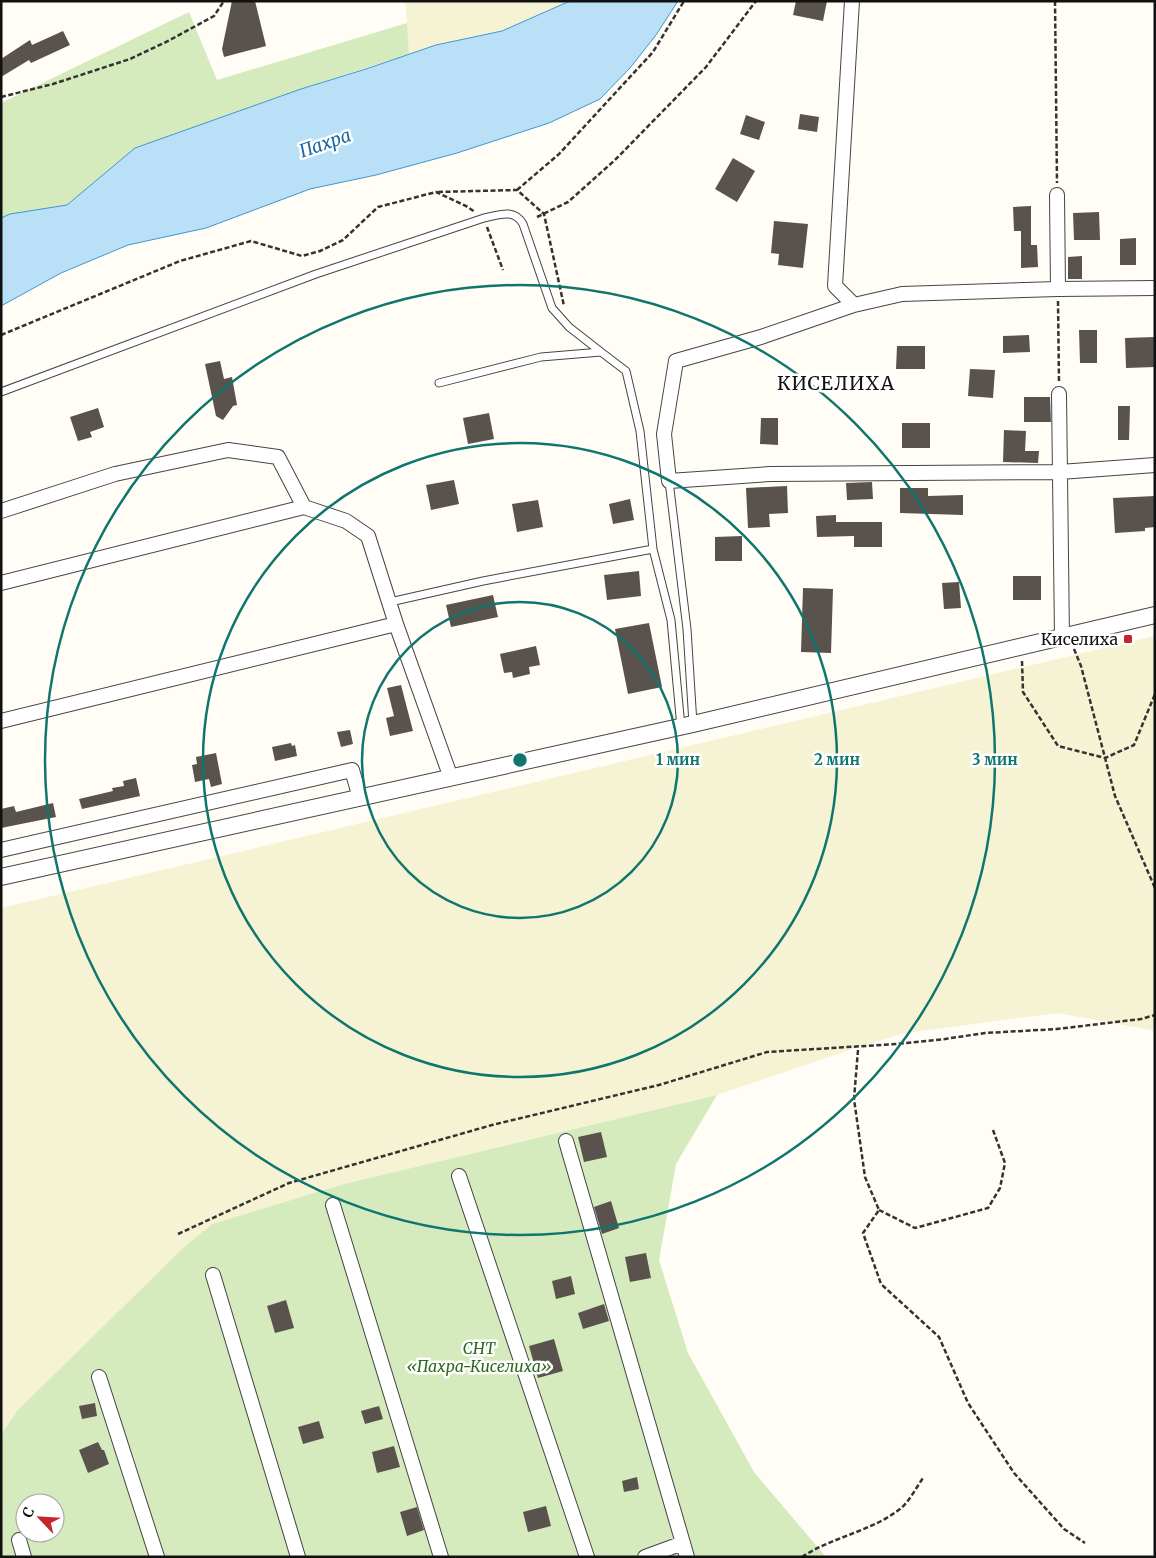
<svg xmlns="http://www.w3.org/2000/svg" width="1156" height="1558" font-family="Merriweather,serif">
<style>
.farmland{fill:#f6f3d4}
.green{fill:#d5ebbd;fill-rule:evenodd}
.water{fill:#b9e0f7;stroke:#3f96cf}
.building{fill:#5a524d}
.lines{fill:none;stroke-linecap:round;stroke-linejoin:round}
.service-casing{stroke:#444;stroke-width:9}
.minor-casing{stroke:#444;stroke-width:16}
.tertiary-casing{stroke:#444;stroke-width:18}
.path{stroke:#333;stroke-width:2.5;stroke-dasharray:5 2.5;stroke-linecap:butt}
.service{stroke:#fff;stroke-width:7}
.minor{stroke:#fff;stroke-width:14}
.tertiary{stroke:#fff;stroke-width:16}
.ring{fill:none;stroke:#0f766e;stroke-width:2.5}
.poi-dot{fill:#c4262e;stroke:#fff;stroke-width:2}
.labels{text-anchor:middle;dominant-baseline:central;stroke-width:5;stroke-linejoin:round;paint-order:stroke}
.poi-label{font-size:16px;fill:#111;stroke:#fff;text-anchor:end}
.park-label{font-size:16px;font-style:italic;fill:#2f6b1f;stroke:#fff}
.water-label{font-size:18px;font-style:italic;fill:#1768a6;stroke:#fff}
.quarter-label{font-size:19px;letter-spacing:1px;fill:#111;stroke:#fff}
.centre{fill:#0f766e;stroke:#fff;stroke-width:2.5}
.ring-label{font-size:15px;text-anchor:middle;font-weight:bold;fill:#0f766e;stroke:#fff;stroke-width:5;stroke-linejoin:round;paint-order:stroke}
</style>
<rect width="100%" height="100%" fill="#fffdf5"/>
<path class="farmland" d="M405,1h165l-68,30 -66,14 -27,9z
M1155,636v395l-97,-18 -153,20 -46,14 -142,48 -373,89 -132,40 -27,22 -168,165 -16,24v-527z"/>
<path class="green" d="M189,12l28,68 190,-57 2,31 -108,35 -166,59 -68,57 -57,9 -9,4v-115z
M717,1095l-41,69 -17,96 29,93 66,119 72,85h-825v-122l16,-24 168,-165 27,-22 132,-40zM25,1503h30v30h-30z"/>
<path class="water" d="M570,1h108l-22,34 -26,33 -30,31 -51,24 -92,30 -81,22 -66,14 -104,39 -78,17 -67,28 -60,33v-88l9,-4 57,-9 68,-57 166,-59 65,-20 70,-24 66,-14z"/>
<path class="building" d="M232,1h23l11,45 -42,11 -2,-8z
M796,1h31l-4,20 -30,-6z
M63,31l7,14 -39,18 -2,-3 -28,17v-18l29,-19 2,5z
M800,114l19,3 -2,15 -19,-3z
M746,115l19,7 -6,18 -19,-6z
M733,158l22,13 -18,31 -22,-13z
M1031,206v39h6l1,22 -17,1v-37h-7l-1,-24z
M1099,212l1,28h-26l-1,-27z
M774,221l34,3 -5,44 -25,-3 1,-11 -8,-1z
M1136,238v27h-16v-26z
M1082,256v23h-14v-22z
M1079,330h18v33h-17z
M1029,335l1,17 -27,1v-17z
M1155,337v30l-29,1 -1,-30z
M897,346h28v23h-29z
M220,361l4,18 8,-2 5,28 -4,1 -10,14 -7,-4 -11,-52z
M970,369l25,1 -2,28 -25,-2z
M1024,397h26l1,25h-27z
M1118,406h12l-1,34h-11z
M98,408l6,19 -14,5 2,5 -14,4 -8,-24z
M489,413l5,26 -26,5 -5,-26z
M761,418h17v27l-18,-1z
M902,423h28v25h-28z
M1004,430l22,1 -1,20h14l-1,12 -35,-1z
M454,480l5,24 -28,6 -5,-25z
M872,482l1,17 -26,1 -1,-17z
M787,486l1,27 -19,1 1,13 -22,1 -2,-40z
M900,488h28v8l35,-1v20l-63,-2z
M1155,496v31l-10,1v3l-30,2 -2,-35z
M630,499l4,21 -21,4 -4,-20z
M538,500l5,27 -26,5 -5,-28z
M836,515v7h46v25h-28v-11l-37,1 -1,-21z
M742,536v25h-27v-24z
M639,571l2,25 -34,4 -3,-25z
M1013,576h28v24h-28z
M959,582l2,26 -17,1 -2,-26z
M803,588l30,1 -2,64 -30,-1z
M493,595l5,22 -47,10 -5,-22z
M649,623l13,64 -34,7 -13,-65z
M536,646l4,19 -11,2 1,7 -17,4 -1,-6 -8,1 -4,-19z
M401,685l12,46 -23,5 -4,-18 8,-2 -7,-28z
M350,730l3,14 -12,3 -4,-15z
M291,743l1,3 3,-1 2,11 -22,5 -3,-14z
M216,753l6,31 -11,3 -2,-8 -14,3 -3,-17 5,-1 -1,-7z
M136,778l4,18 -58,13 -3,-10 34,-8 -1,-3 12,-2 -1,-5z
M53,803l3,14 -55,11v-19l13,-3 2,6z
M601,1132l6,25 -23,5 -6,-25z
M611,1201l8,27 -17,6 -8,-27z
M646,1253l5,25 -21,4 -5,-25z
M571,1276l4,18 -19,5 -4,-18z
M286,1300l8,28 -19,5 -8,-27z
M604,1304l5,17 -26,8 -5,-16z
M554,1339l9,32 -25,7 -9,-32z
M95,1403l2,13 -15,3 -3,-13z
M379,1406l4,13 -18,5 -4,-13z
M319,1421l5,17 -21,6 -5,-17z
M98,1442l4,8h2l5,14 -21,9 -9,-23z
M394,1446l6,21 -23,6 -5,-21z
M637,1477l2,12 -15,3 -2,-11z
M546,1506l5,20 -23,6 -5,-20z
M417,1507l7,23 -17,6 -7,-24z"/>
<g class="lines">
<defs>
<path id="service" d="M439,383l102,-26 60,-5 25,19 14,60 13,118 18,71 10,107
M1,392l315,-118 168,-56c15,-3 30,-10 39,6l29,84 17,19 32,25
M669,481l18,148 6,95
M390,602l93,-21 170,-32"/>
<path id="minor" d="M852,1l-17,285 19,19
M1057,195l1,94
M1155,288l-97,1 -156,5 -48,11 -93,32 -85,24 -12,73 5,47 101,-7 290,-2 95,-7
M1059,394l3,243
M1,511l114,-37 113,-24 50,7 26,50
M1,583l303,-76 42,14 22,15 28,88
M1,721l395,-97 55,154
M1,850l351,-80 8,28
M566,1141l121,416
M459,1176l128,381
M333,1205l108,352
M213,1275l85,282
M99,1377l58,180
M19,1540l5,17
M645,1557l38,-14"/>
<path id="tertiary" d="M1,877l692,-153 462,-109"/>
</defs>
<use href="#service" class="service-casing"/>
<use href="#minor" class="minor-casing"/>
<use href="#tertiary" class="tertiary-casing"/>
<path class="path" d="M1055,1l2,182
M1,97l52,-13 77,-25 38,-18 46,-25 10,-15
M517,190l42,-36 94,-102 31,-51
M438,192l79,-2 27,24 20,92
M537,217l31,-15 47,-42 91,-93 50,-66
M487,227l16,43
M1058,301l1,82
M1,335l179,-74 71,-20 51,15 18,-5 23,-11 35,-33 58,-15 30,14 9,6
M1074,649l7,17 34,130 40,92
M1022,661l1,31 35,54 47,12 29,-13 21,-51
M858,1050l-4,49 11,78 14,33 -16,23 18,51 58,53 29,66 46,70 50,56 21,14
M879,1210l36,18 73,-20 12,-20 5,-25 -12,-33
M178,1234l111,-51 203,-58 167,-40 108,-33 130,-8 48,-5 40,-6 72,-4 84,-10 14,-4
M802,1557c30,-20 68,-25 98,-48 9,-7 16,-21 23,-31"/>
<use href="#service" class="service"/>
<use href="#minor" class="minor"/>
<use href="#tertiary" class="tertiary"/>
</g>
<g class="ring">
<circle cx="520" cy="760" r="158"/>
<circle cx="520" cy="760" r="317"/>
<circle cx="520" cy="760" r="475"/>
</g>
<rect class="poi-dot" x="1123" y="634" width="10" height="10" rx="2.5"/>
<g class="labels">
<g class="poi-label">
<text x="1118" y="639">Киселиха</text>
</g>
<g class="park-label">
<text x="479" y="1348">СНТ<tspan x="479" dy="18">«Пахра-Киселиха»</tspan></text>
</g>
<g class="water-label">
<text transform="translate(325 143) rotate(-19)">Пахра</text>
</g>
<g class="quarter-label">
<text x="836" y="383">КИСЕЛИХА</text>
</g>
</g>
<circle cx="520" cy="760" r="8" class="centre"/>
<g class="ring-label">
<text x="678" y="765">1 мин</text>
<text x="837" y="765">2 мин</text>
<text x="995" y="765">3 мин</text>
</g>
<rect width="1156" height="1558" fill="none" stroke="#111111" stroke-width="5"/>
<g transform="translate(40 1518) rotate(295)"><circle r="24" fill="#ffffff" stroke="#a0a0a0"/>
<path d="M0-4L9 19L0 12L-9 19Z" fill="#c4262e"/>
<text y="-8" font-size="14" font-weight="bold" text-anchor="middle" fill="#111111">С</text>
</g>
</svg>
